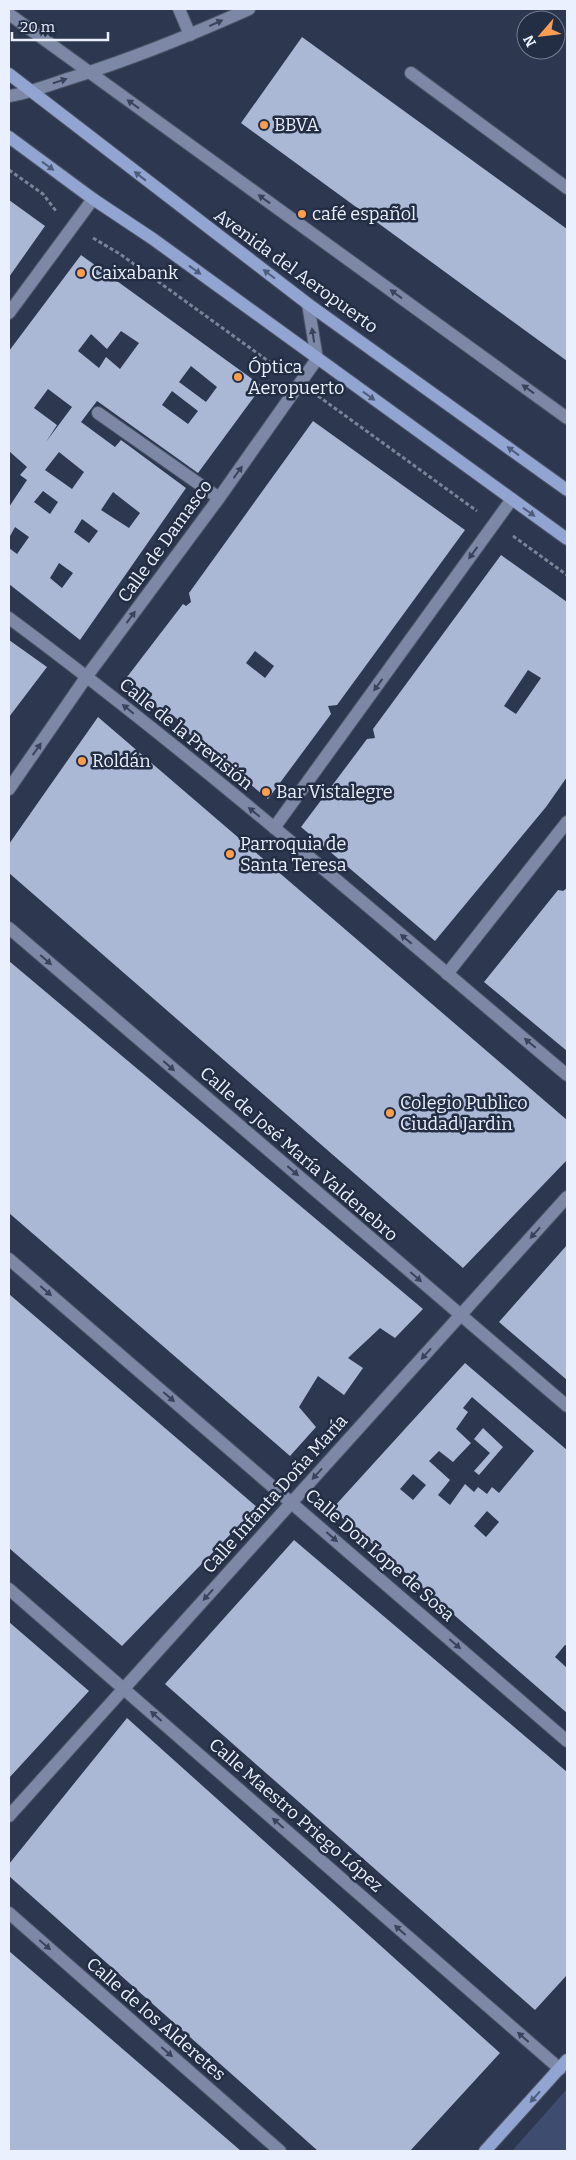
<svg xmlns="http://www.w3.org/2000/svg" width="576" height="2160" font-family="Bitter,serif">
<style>
.green{fill:#3e4c6f}
.building{fill:#aab7d5;fill-rule:evenodd}
.lines{fill:none;stroke-linecap:round;stroke-linejoin:round}
.pedestrian-casing{stroke:#4c5568;stroke-width:14}
.minor-casing{stroke:#4c5568;stroke-width:14}
.tertiary-casing{stroke:#4c5568;stroke-width:14}
.primary-casing{stroke:#4c5568;stroke-width:14}
.path{stroke:#7b8497;stroke-width:3;stroke-dasharray:4 2.5;stroke-linecap:butt}
.pedestrian{stroke:#7c88a5;stroke-width:12}
.minor{stroke:#7c88a5;stroke-width:12}
.tertiary{stroke:#7c88a5;stroke-width:12}
.primary{stroke:#92a4d1;stroke-width:12}
.oneway{fill:#39445c}
.oneway2{fill:#4f5d7c}
.poi-dot{fill:#fc9e52;stroke:#232d44;stroke-width:2}
.labels{text-anchor:middle;dominant-baseline:central;stroke-width:5;stroke-linejoin:round;paint-order:stroke}
.poi-label{font-size:18px;fill:#eaf0fd;stroke:#232d44;text-anchor:start}
.street-label{font-size:18px;fill:#eaf0fd;stroke:#232d44}
</style>
<rect width="100%" height="100%" fill="#2d374f"/>
<path class="green" d="M567,2089v62h-55z"/>
<path class="building" d="M302,37l265,192v132l-326,-238z
M9,200l36,26 -36,51z
M81,255l181,131 -64,87 -101,-72 -16,21 34,25 6,-7 65,48 -106,152 -71,-56v-36l8,6 12,-17 -14,-10 -6,11v-31l18,-27 -7,-5 7,-8 -17,-15 -1,1v-102zM121,331l18,12 -19,26 -14,-12 -7,11 -21,-17 13,-17 16,15zM191,366l26,21 -11,15 -27,-20zM48,389l24,18 -26,35 11,-17 -23,-17zM172,391l26,20 -10,13 -26,-19zM59,452l25,20 -12,17 -27,-19zM43,491l15,11 -8,12 -16,-12zM113,492l27,21 -11,15 -28,-18zM82,519l16,12 -9,12 -15,-11zM59,563l14,10 -11,15 -12,-10z
M313,421l152,109 -128,175 -9,1 3,8 -63,85 -47,-39 3,-3 -6,-5 -3,3 -38,-31 3,-3 -8,-6 -2,3 -43,-35 3,-3 -3,-3 56,-73 3,2 5,-4 -2,-9zM255,651l19,15 -9,12 -19,-15z
M501,555l66,47v175l-21,30 -111,134 -134,-114 66,-88 8,-1 -2,-9zM528,670l13,8 -25,36 -12,-8z
M9,640l38,27 -38,50z
M98,717l469,403v40l-104,108 -454,-395v-29z
M567,888v163l-83,-69 74,-92 5,1z
M9,961l414,348 -28,29 -15,-10 -32,30 15,10 -19,27 -26,-19 -19,31 17,20 -26,29 -281,-243z
M567,1245v135l-68,-58z
M9,1294l248,213 -135,139 -113,-98z
M465,1363l102,87v196l-2,-1 -10,12 11,10 1,-1v47l-235,-204zM472,1397l62,54 -35,42 -7,-6 -5,7 -9,-7 -4,5 -9,-8 -15,21 -12,-10 12,-15 -21,-19 10,-10 14,11 18,-19 -15,-14 12,-17 -5,-4zM413,1474l13,11 -13,15 -13,-11zM487,1511l12,11 -13,15 -12,-11z
M483,1428l20,19 -24,28 -5,-4 16,-18 -16,-14z
M294,1540l273,232v203l-32,35 -370,-326z
M9,1622l80,69 -80,87z
M127,1718l373,335 -90,98h-92l-309,-275v-12z
M9,1951l232,200h-232z"/>
<g class="lines">
<defs>
<path id="pedestrian" d="M179,9l11,26
M411,73l156,115
M9,313l84,-114
M98,413l121,85
M447,974l120,-152"/>
<path id="minor" d="M9,618c193,143 374,302 558,457
M274,828l238,-329
M9,928l558,478
M9,1259l558,482
M9,1589l551,480
M9,1816l558,-619
M9,1913l271,238"/>
<path id="tertiary" d="M9,14l558,404
M9,96c21,-3 42,-12 62,-18 61,-19 120,-43 178,-69
M9,789l78,-113 132,-178 98,-139 -9,-55"/>
<path id="primary" d="M9,74l299,230 259,186
M9,137l84,62 60,40 414,300
M485,2151l82,-91"/>
</defs>
<use href="#pedestrian" class="pedestrian-casing"/>
<use href="#minor" class="minor-casing"/>
<use href="#tertiary" class="tertiary-casing"/>
<use href="#primary" class="primary-casing"/>
<path class="path" d="M9,170l34,24 13,17
M93,238l27,16 162,117
M318,396l159,115
M513,536l54,39"/>
<use href="#pedestrian" class="pedestrian"/>
<use href="#minor" class="minor"/>
<use href="#tertiary" class="tertiary"/>
<use href="#primary" class="primary"/>
</g>
<defs><path id="oneway-solid" d="M-6-.8H1V-3.2L6.5 0L1 3.2V.8H-6Z" transform="scale(1.25)"/></defs>
<g class="oneway">
<use href="#oneway-solid" transform="translate(216 23) rotate(-24)"/>
<use href="#oneway-solid" transform="translate(60 81) rotate(-18)"/>
<use href="#oneway-solid" transform="translate(133 104) rotate(-144)"/>
<use href="#oneway-solid" transform="translate(264 199) rotate(-144)"/>
<use href="#oneway-solid" transform="translate(396 294) rotate(-144)"/>
<use href="#oneway-solid" transform="translate(313 335) rotate(-99)"/>
<use href="#oneway-solid" transform="translate(528 389) rotate(-144)"/>
<use href="#oneway-solid" transform="translate(238 472) rotate(-54)"/>
<use href="#oneway-solid" transform="translate(473 553) rotate(126)"/>
<use href="#oneway-solid" transform="translate(131 617) rotate(-54)"/>
<use href="#oneway-solid" transform="translate(378 685) rotate(126)"/>
<use href="#oneway-solid" transform="translate(128 709) rotate(-141)"/>
<use href="#oneway-solid" transform="translate(37 749) rotate(-55)"/>
<use href="#oneway-solid" transform="translate(254 812) rotate(-141)"/>
<use href="#oneway-solid" transform="translate(406 939) rotate(-140)"/>
<use href="#oneway-solid" transform="translate(46 960) rotate(41)"/>
<use href="#oneway-solid" transform="translate(530 1043) rotate(-140)"/>
<use href="#oneway-solid" transform="translate(169 1066) rotate(41)"/>
<use href="#oneway-solid" transform="translate(293 1171) rotate(41)"/>
<use href="#oneway-solid" transform="translate(535 1233) rotate(132)"/>
<use href="#oneway-solid" transform="translate(416 1277) rotate(41)"/>
<use href="#oneway-solid" transform="translate(46 1291) rotate(41)"/>
<use href="#oneway-solid" transform="translate(426 1354) rotate(132)"/>
<use href="#oneway-solid" transform="translate(169 1397) rotate(41)"/>
<use href="#oneway-solid" transform="translate(317 1474) rotate(132)"/>
<use href="#oneway-solid" transform="translate(332 1537) rotate(41)"/>
<use href="#oneway-solid" transform="translate(208 1595) rotate(132)"/>
<use href="#oneway-solid" transform="translate(455 1644) rotate(41)"/>
<use href="#oneway-solid" transform="translate(156 1716) rotate(-139)"/>
<use href="#oneway-solid" transform="translate(278 1823) rotate(-139)"/>
<use href="#oneway-solid" transform="translate(400 1930) rotate(-139)"/>
<use href="#oneway-solid" transform="translate(45 1945) rotate(41)"/>
<use href="#oneway-solid" transform="translate(523 2037) rotate(-139)"/>
<use href="#oneway-solid" transform="translate(167 2052) rotate(41)"/>
</g>
<g class="oneway2">
<use href="#oneway-solid" transform="translate(48 166) rotate(36)"/>
<use href="#oneway-solid" transform="translate(140 176) rotate(-142)"/>
<use href="#oneway-solid" transform="translate(195 270) rotate(36)"/>
<use href="#oneway-solid" transform="translate(269 274) rotate(-143)"/>
<use href="#oneway-solid" transform="translate(369 396) rotate(36)"/>
<use href="#oneway-solid" transform="translate(513 451) rotate(-144)"/>
<use href="#oneway-solid" transform="translate(529 512) rotate(35)"/>
<use href="#oneway-solid" transform="translate(535 2097) rotate(132)"/>
</g>
<g class="poi-dot">
<circle cx="264" cy="125" r="5"/>
<circle cx="302" cy="214" r="5"/>
<circle cx="81" cy="273" r="5"/>
<circle cx="238" cy="377" r="5"/>
<circle cx="82" cy="761" r="5"/>
<circle cx="266" cy="792" r="5"/>
<circle cx="230" cy="854" r="5"/>
<circle cx="390" cy="1113" r="5"/>
</g>
<g class="labels">
<g class="poi-label">
<text x="274" y="125">BBVA</text>
<text x="312" y="214">café español</text>
<text x="91" y="273">Caixabank</text>
<text x="248" y="367">Óptica<tspan x="248" dy="21">Aeropuerto</tspan></text>
<text x="92" y="761">Roldán</text>
<text x="276" y="792">Bar Vistalegre</text>
<text x="240" y="844">Parroquia de<tspan x="240" dy="21">Santa Teresa</tspan></text>
<text x="400" y="1103">Colegio Publico<tspan x="400" dy="21">Ciudad Jardin</tspan></text>
</g>
<g class="street-label">
<text transform="translate(296 271) rotate(36)">Avenida del Aeropuerto</text>
<text transform="translate(165 541) rotate(-54)">Calle de Damasco</text>
<text transform="translate(186 734) rotate(39)">Calle de la Previsión</text>
<text transform="translate(299 1154) rotate(41)">Calle de José María Valdenebro</text>
<text transform="translate(275 1494) rotate(-48)">Calle Infanta Doña María</text>
<text transform="translate(380 1555) rotate(41)">Calle Don Lope de Sosa</text>
<text transform="translate(296 1815) rotate(41)">Calle Maestro Priego López</text>
<text transform="translate(156 2019) rotate(41)">Calle de los Alderetes</text>
</g>
</g>
<rect width="576" height="2160" fill="none" stroke="#eaf0fd" stroke-width="20"/>
<g transform="translate(541 35) rotate(242)"><circle r="24" fill="#232d44" stroke="#737b8e"/>
<path d="M0-4L9 19L0 12L-9 19Z" fill="#fc9e52"/>
<text y="-8" font-size="14" font-weight="bold" text-anchor="middle" fill="#eaf0fd">N</text>
</g>
<path d="M12 32v8h96v-8" fill="none" stroke="#eaf0fd" stroke-width="2.5"/>
<text x="20" y="32" font-size="15" fill="#eaf0fd" stroke="#232d44" stroke-width="4" paint-order="stroke">20 m</text>
</svg>
